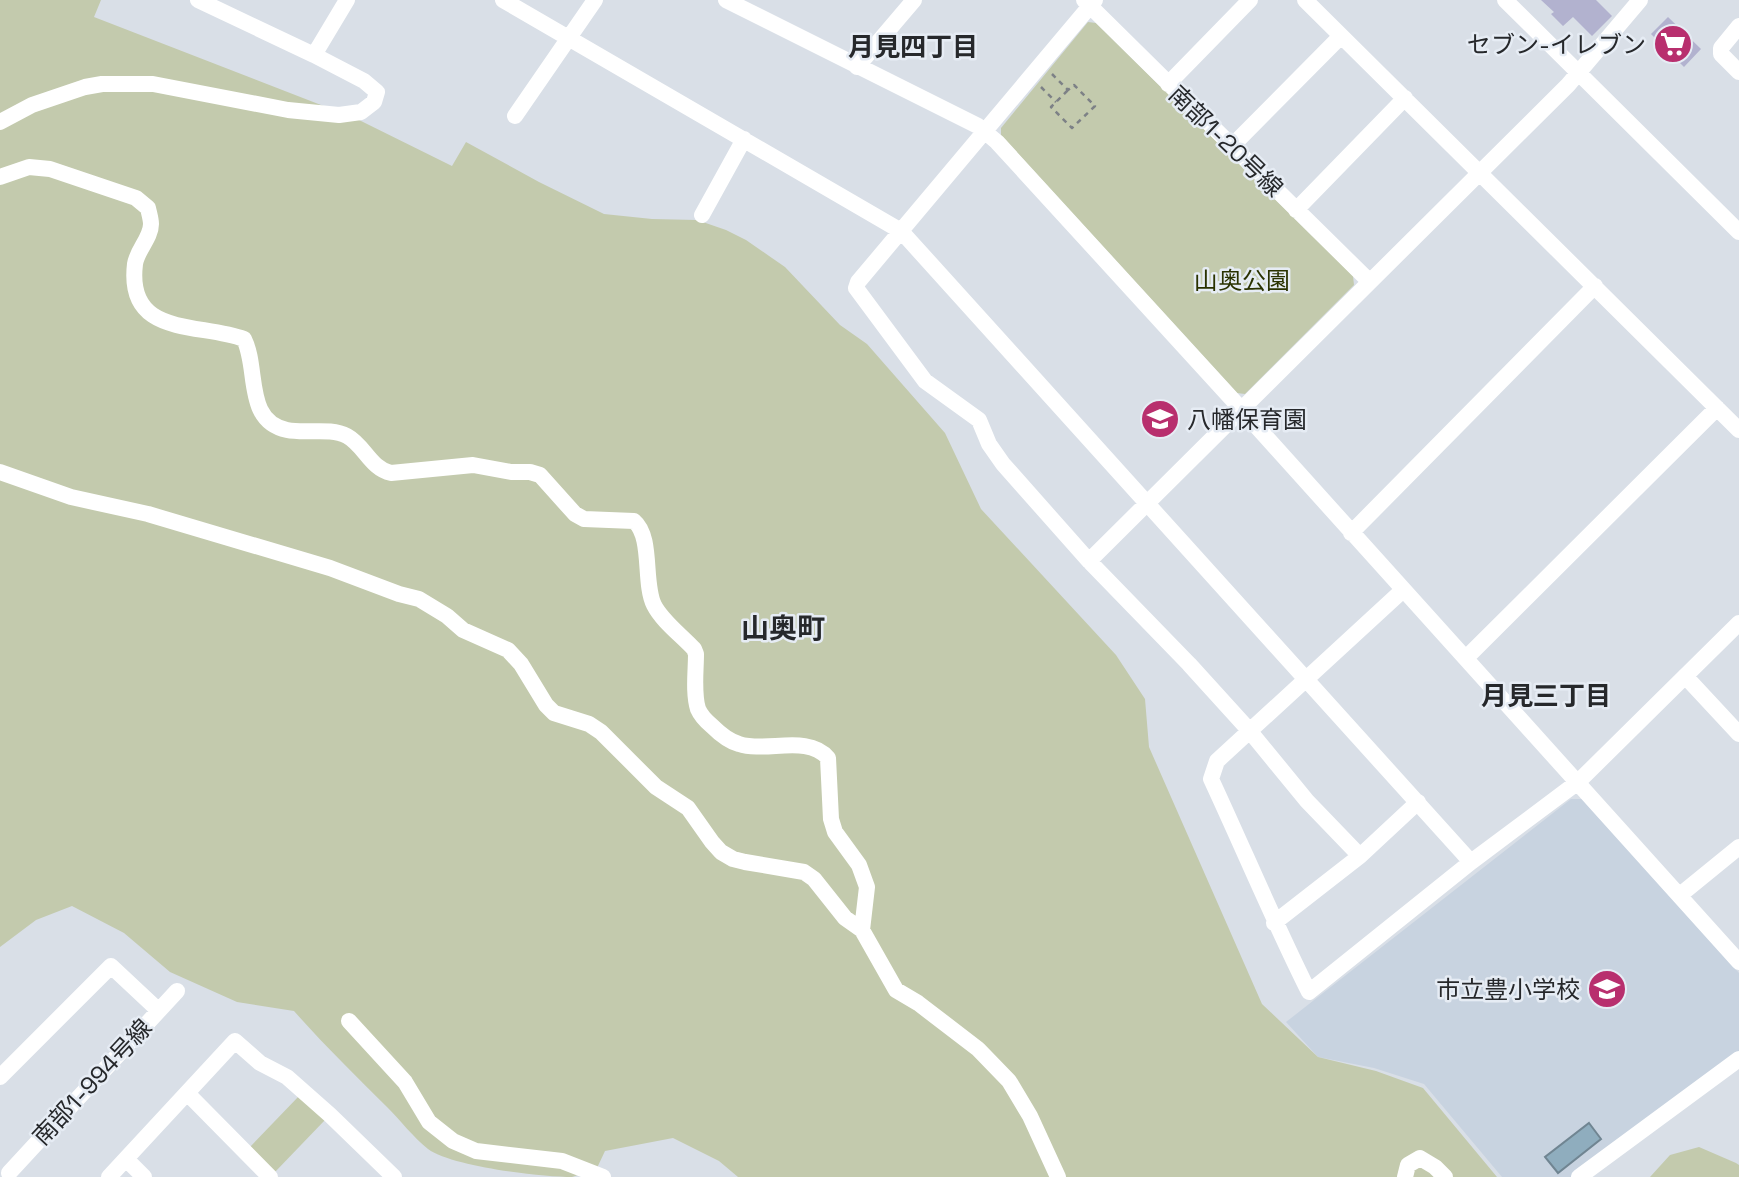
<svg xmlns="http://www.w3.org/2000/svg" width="1739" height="1177" font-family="'Space Grotesk','Noto Sans JP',sans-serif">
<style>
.built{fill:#c8d3e0}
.green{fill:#c3caad}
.water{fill:#8fadbe;stroke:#708592;stroke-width:2}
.building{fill:#b2b2cf}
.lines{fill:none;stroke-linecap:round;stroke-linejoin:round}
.path{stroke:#7d8186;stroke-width:2.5;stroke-dasharray:5 5;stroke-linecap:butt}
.minor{stroke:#fff;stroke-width:16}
.labels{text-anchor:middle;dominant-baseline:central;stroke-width:5;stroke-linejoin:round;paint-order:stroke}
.poi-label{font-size:24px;fill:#26282b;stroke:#e6ecf4;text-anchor:end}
.street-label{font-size:24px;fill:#26282b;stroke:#e6ecf4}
.park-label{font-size:24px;fill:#2a3200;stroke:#e6ecf4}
.neighbourhood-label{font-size:26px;font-weight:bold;fill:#26282b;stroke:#e6ecf4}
.quarter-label{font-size:28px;font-weight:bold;fill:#26282b;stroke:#e6ecf4}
</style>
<rect width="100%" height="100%" fill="#d9dfe7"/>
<path class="built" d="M1571,799h11l157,174v79l-168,125h-69l-78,-93 -50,-16 -56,-11 -32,-35z"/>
<path class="green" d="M0,0h101l-7,17 263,102 95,47 14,-24 73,40 65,32 48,5 45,1 29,10 20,10 39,27 55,58 27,19 78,89 36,76 135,146 29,44 4,48 113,257 56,53 58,14 47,17 74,89h-759l-19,-16 -46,-23 -68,13 -8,17c-8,2 -17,7 -25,9 -30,0 -119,-10 -144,-28 -15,-12 -28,-29 -41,-42 -32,-32 -63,-62 -93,-96l-57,-9 -67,-30 -46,-39 -52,-27 -36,14 -36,27z
M1088,22l8,1 257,253 1,9 -109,109 -8,-1 -236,-258v-7z
M299,1096l26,24 -50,52 -25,-25z
M1699,1147l37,16 3,2v12h-89l20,-22z"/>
<path class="water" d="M1589,1123l12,16 -43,34 -13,-16z"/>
<path class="building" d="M1541,0h55l16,16 -20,20 -19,-19 -10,9 -12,-12 3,-2z
M1668,17l33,32 -17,18 -33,-33z"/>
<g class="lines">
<path class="path" d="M1052,74l16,16 6,-5 21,21 -23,22 -21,-21 17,-17
M1041,87l15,15"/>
<path class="minor" d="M198,0l116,55 33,-55
M503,0l398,231 570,631
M726,0l252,126 19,16 234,256 508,564
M1084,0l285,281
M1095,0l-237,282 -2,6 69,93 54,39 10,24 14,20 86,97 100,103 59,65 59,72 53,55
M1305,0l434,430
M1505,0l234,232
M1739,26l-18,22v6l18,18
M857,67l57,-67
M1168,84l82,-84
M515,116l80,-116
M0,122l32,-17 53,-18 17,-3h51l135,26 51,5 22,-3 13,-10 3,-10 -13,-11 -50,-26
M1231,147l110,-111
M0,177l29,-10 21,2 86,29 12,10c1,5 3,11 3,16 0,14 -14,26 -16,40 -9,74 64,58 109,75 15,30 0,82 43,91 19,4 43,-3 60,6 17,9 24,33 44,37l82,-8 38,7h19l10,3 35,39 9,5 50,2c19,16 9,62 20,84 8,16 27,30 40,44l2,5c0,17 -3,39 2,55 3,7 8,12 14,17 8,8 16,15 27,18 27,9 69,-10 89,14l3,61 4,13 24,33 8,22 -5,43
M1296,210l109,-112
M702,215l42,-76
M0,472l71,25 77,17 182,54 69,26 20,5 28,17 16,14 45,20 13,14 25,41 8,8 35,11 12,8 55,55 32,21 24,34 9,10 12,7 12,3 59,10 10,7 31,39 17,12 34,60 22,13 60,46 31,32 21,35 28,61
M1351,533l244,-247
M1089,561l479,-476 72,-85
M1403,590l-186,171 -6,18c33,71 63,143 98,213l162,-130 107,-80 161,-159
M1466,658l251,-250
M1685,676l54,58
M1680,895l59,-48
M1274,923l86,-67 58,-54
M349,1021l56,61 24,40 24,19 23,10 86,10 41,16
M0,1077l111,-111 47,44
M187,1093l83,84
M126,1159l18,18
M9,1173l168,-182
M109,1177l126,-136 25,22 27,14 43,38 64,62
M1405,1177l3,-12 12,-7 15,9 10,10
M1579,1177l160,-118"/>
</g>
<defs>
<symbol id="supermarket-disc" viewBox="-11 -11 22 22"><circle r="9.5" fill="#b82f6e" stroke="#e6ecf4"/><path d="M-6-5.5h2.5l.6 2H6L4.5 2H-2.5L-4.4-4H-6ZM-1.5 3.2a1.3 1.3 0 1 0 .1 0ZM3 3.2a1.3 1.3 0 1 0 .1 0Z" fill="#fff"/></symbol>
<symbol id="school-disc" viewBox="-11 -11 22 22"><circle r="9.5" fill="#b82f6e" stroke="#e6ecf4"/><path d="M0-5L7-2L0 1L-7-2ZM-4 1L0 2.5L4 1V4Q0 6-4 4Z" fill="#fff"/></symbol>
</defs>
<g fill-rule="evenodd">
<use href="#supermarket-disc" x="1651" y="22" width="44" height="44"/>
<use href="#school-disc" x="1138" y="397" width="44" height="44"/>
<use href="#school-disc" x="1585" y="967" width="44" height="44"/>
</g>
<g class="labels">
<g class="poi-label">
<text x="1646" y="44">セブン-イレブン</text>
<text x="1187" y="419" text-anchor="start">八幡保育園</text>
<text x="1580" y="989">市立豊小学校</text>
</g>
<g class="street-label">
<text transform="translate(1226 141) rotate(44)">南部1-20号線</text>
<text transform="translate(92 1082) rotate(-47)">南部1-994号線</text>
</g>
<g class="park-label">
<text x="1242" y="280">山奥公園</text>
</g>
<g class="neighbourhood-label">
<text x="913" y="47">月見四丁目</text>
<text x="1546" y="696">月見三丁目</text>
</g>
<g class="quarter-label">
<text x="783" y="628">山奥町</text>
</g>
</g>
</svg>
